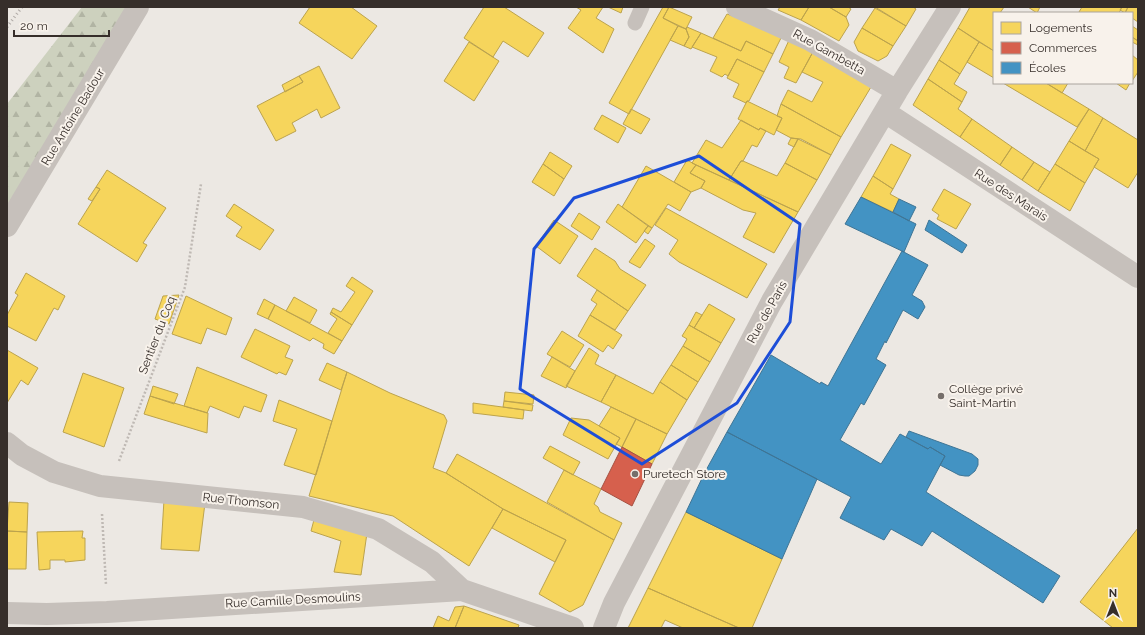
<svg xmlns="http://www.w3.org/2000/svg" width="1145" height="635" font-family="Raleway,sans-serif">
<style>
.forest{fill:url(#forest-firs)}
.homes{fill:#f6d55c;stroke:#bca34d}
.shops{fill:#d6604d;stroke:#a65142}
.schools{fill:#4393c3;stroke:#3f7595}
.lines{fill:none;stroke-linecap:round;stroke-linejoin:round}
.path{stroke:#bfb9b4;stroke-width:2.5;stroke-dasharray:2 2;stroke-linecap:butt}
.service{stroke:#c6c0bb;stroke-width:15}
.minor{stroke:#c6c0bb;stroke-width:22}
.rail{stroke:#aea9a5;stroke-width:3;stroke-dasharray:1 3;stroke-linecap:butt}
.marked{fill:none;stroke:#1d4ed8;stroke-width:3;stroke-linejoin:round}
.poi-dot{fill:#766f6b;stroke:#f8f2eb;stroke-width:1.5}
.labels{text-anchor:middle;dominant-baseline:central;stroke-width:4;stroke-linejoin:round;paint-order:stroke}
.street-label{font-size:12px;fill:#362e2a;stroke:#f8f2eb}
.poi-label{font-size:12px;fill:#362e2a;stroke:#f8f2eb;text-anchor:start}
</style>
<defs>
<pattern id="forest-firs" width="22" height="20" patternUnits="userSpaceOnUse"><rect width="22" height="20" fill="#cdd1be"/><path d="M5 1l3.5 6h-7zM16 11l3.5 6h-7z" fill="#b1b4a3"/></pattern>
</defs>
<rect width="100%" height="100%" fill="#ece8e3"/>
<path class="forest" d="M82,7h48l-123,201v-104z"/>
<path class="homes" d="M310,7h41l26,19 -25,33 -53,-36z
M484,7h20l40,26 -16,24 -25,-16 -10,16 -29,-19z
M576,7h27l-7,11 18,11 -11,24 -35,-25 13,-18z
M608,7h15l-2,6z
M663,7h6l-6,11 15,8 -49,88 -20,-11z
M669,7l23,10 -6,12 -23,-11z
M780,7h29l-8,13 -23,-10z
M809,7h20l17,10 3,8 -10,16 -38,-21z
M829,7h19l3,2 -5,8z
M875,7h38l3,2 -10,17z
M970,7h34l-4,6h-6v38l-36,-23z
M1028,7h12l-3,6z
M1082,7h40l-3,6h-39l-1,-1z
M1122,7h6l-3,6 -5,-3z
M1128,7h10v15l-6,-4v-5h-7z
M875,8l31,18 -13,20 -31,-18z
M727,14l56,20 -10,20 -27,-13 -5,10 -28,-13z
M678,26l8,3 3,8 -5,9 -14,-6z
M1132,26l6,4v11l-6,-4z
M687,27l14,6 -10,16 -7,-3 5,-9 -3,-8z
M862,28l31,18 -6,10 -9,5 -20,-10 -4,-9z
M958,28l21,14 -19,32 -21,-14z
M701,33l40,18 5,-10 27,13 -9,18 -27,-13 -9,17 -3,-2 -3,3 -12,-6 7,-14 -25,-10z
M1132,37l6,4v4l-6,-3z
M790,38l24,12 -18,33 -12,-5 5,-11 -10,-5z
M469,42l30,19 -25,40 -30,-20z
M979,42l15,9v27l-27,-16z
M814,50l57,37 -30,50 -60,-33 7,-14 24,12 11,-20 -21,-10z
M1132,55l6,5v12l-6,9z
M737,59l27,13 -15,29h-2l-1,2 -13,-6 6,-13 -12,-6z
M939,60l21,14 -6,10 13,8 -5,10 -34,-23z
M319,66l21,42 -19,10 -4,-9 -25,14 4,8 -20,10 -19,-35 46,-24 -4,-6z
M299,76l4,6 -18,10 -3,-7z
M928,79l34,23 -4,7 14,10 -12,18 -47,-32z
M1003,83h43l43,26 -12,18z
M1046,83h22l-6,10z
M1116,83h14l-4,7z
M747,101l35,17 -8,17 -14,-7 -1,2 -21,-11z
M781,104l60,33 -10,18 -30,-16 -10,-1 -15,-8 6,-12 -5,-2z
M631,109l19,10 -9,15 -18,-10z
M1089,109l14,9 -18,33 -16,-10z
M602,115l24,13 -8,15 -24,-14z
M1103,118l35,22v32l-10,16 -34,-21 5,-8 -14,-8z
M972,119l40,28 -12,18 -40,-28z
M741,120l18,10 1,-2 6,3 -9,16 -5,-2 -9,16h-2l-12,19 -37,-17 14,-23 16,8z
M791,138l7,1 -4,8 -6,-3z
M798,139l33,16 -14,25 -32,-17z
M1069,141l30,18 -14,24 -30,-19z
M891,144l20,11 -18,34 -20,-13z
M1012,147l22,15 -12,18 -22,-15z
M550,152l22,14 -8,13 -21,-15z
M687,160l9,5 -6,8 15,8 -4,7 -10,4 -17,-10z
M741,161h2l34,15 8,-13 32,17 -19,32 -69,-32z
M1034,162l16,10 -12,19 -16,-11z
M543,164l21,15 -10,17 -22,-14z
M1055,164l30,19 -15,28 -32,-20z
M696,165l102,47 -24,41 -31,-16 13,-24 -13,-3 -42,-22 4,-7 -15,-8z
M646,166l45,26 -11,19 -12,-7 -16,24 -30,-21z
M107,170l59,38 -23,35 4,2 -10,17 -59,-38 22,-35 -4,-2z
M873,176l20,13 -3,5 9,5 -6,13 -32,-15z
M96,187l4,2 -8,12 -4,-2z
M944,189l27,15 -15,25 -19,-10 2,-4 -7,-5z
M234,204l40,26 -14,20 -24,-14 6,-9 -16,-11z
M618,204l30,22 -12,17 -30,-21z
M666,208l101,56 -20,34 -68,-36 -10,-8 9,-14 -23,-15z
M579,213l21,14 -8,13 -21,-14z
M554,220l24,16 -18,28 -24,-18z
M648,226l4,2 -4,6 -4,-3z
M645,239l10,7 -15,22 -11,-6z
M595,248l20,13 5,8 26,16 -18,26 -51,-35z
M26,273l39,23 -7,14 -4,-2 -18,33 -29,-15v-11l11,-20 -3,-2z
M352,277l21,14 -21,34 -21,-13 2,-4 8,4 14,-20 -9,-6z
M597,290l31,21 -13,19 -25,-15 7,-11 -6,-4z
M179,295l-10,29 -14,-5 8,-23z
M186,296l46,22 -6,17 -19,-7 -6,16 -29,-10z
M294,297l23,13 -7,13 -24,-12z
M264,299l11,6 -7,14 -11,-5z
M709,304l26,15 -14,24 -27,-15z
M275,305l67,36 -8,13 -11,-6 1,-4 -11,-6 -3,3 -42,-22z
M331,312l21,13 -10,16 -14,-8 9,-14 -7,-5z
M696,312l6,3 -8,13 -5,-3z
M590,315l32,20 -9,14 -5,-4 -5,7 -25,-16z
M689,325l32,18 -11,19 -27,-16 4,-7 -5,-3z
M255,329l35,17 -5,11 8,3 -7,15 -7,-3 -2,2 -36,-17z
M562,331l22,14 -14,22 -23,-13z
M683,346l27,16 -12,20 -27,-17z
M589,348l10,7 -4,9 21,11 -15,27 -35,-16z
M7,350l31,18 -10,17 -7,-5 -14,23z
M552,357l23,14 -9,17 -25,-12z
M327,363l20,9 -6,18 -22,-10z
M671,365l27,17 -11,18 -27,-18z
M197,367l70,28 -6,17 -17,-6 -5,12 -29,-12 -3,7 -23,-7z
M347,372l43,21 54,22 3,6 -14,47 13,5 57,36 -34,57 -76,-50 -84,-20z
M83,373l41,15 -20,59 -41,-15z
M616,375l37,19 7,-12 27,18 -20,34 -66,-32z
M153,386l25,8 -4,10 -24,-8z
M505,392l29,3 -1,9 -29,-3z
M150,396l58,17 -1,20 -63,-19z
M279,400l53,21 -16,54 -32,-10 13,-36 -24,-8z
M504,401l29,4 -1,6 -29,-4z
M473,403l51,7 -1,9 -50,-6z
M611,407l25,12 -14,28 -6,-3 4,-6 -21,-12z
M571,418l18,2 31,18 -12,21 -45,-24z
M636,419l31,15 -15,30 -30,-17z
M550,446l30,16 -7,13 -30,-17z
M457,454l157,86 -31,65 -13,7 -31,-18 27,-54 -63,-31 -57,-36z
M564,470l37,19 -7,15 4,3 2,5 22,11 -8,17 -67,-38z
M164,500l41,3 -6,48 -38,-2z
M9,502l19,1 -1,29 -20,-1z
M503,509l63,31 -11,22 -63,-34z
M686,512l96,47 -30,69h-13l-91,-40z
M315,516l52,17 -6,42 -27,-3 7,-31 -30,-10z
M1138,528v100h-25l-33,-26z
M7,531l20,1 -1,37h-19z
M83,531l-1,7h3v22l-20,2v-2h-15v9l-11,1 -2,-38z
M648,588l91,40h-56l-18,-8 -4,8h-33z
M464,606l55,19 -1,3h-63z
M464,606l-9,22h-22l5,-12 11,5 6,-14z"/>
<path class="shops" d="M622,447l30,17 -20,42 -31,-17z"/>
<path class="schools" d="M861,197l55,27 -12,28 -59,-28z
M899,199l17,8 -7,14 -16,-9z
M929,220l38,25 -5,8 -37,-23z
M902,251l26,14 -16,30 10,6 3,6 -7,12 -15,-9 -17,33 -1,-2 -9,18 10,6 -22,40 -3,-2 -21,37 41,24 19,-30 28,15 2,-2 15,9 -19,36 134,84 -17,27 -111,-72 -10,15 -31,-17 -7,11 -44,-22 11,-21 -124,-65 44,-77 49,29 1,-2 7,4z
M909,431l63,23 6,5v6l-3,6 -6,5h-4l-6,-1 -19,-10 5,-9 -15,-9 -2,2 -22,-12z
M727,432l90,47 -35,80 -96,-47 19,-40z"/>
<g class="lines">
<path class="path" d="M119,461l66,-174 16,-103
M102,514l4,71"/>
<path class="service" d="M635,23l7,-16"/>
<path class="minor" d="M737,7l73,33 87,51
M885,112l253,165
M7,226l131,-219
M7,443l15,12 32,17 46,14 203,21 75,22 54,33 30,28
M7,613l40,1 60,-2 355,-22 111,38
M604,628l10,-25 158,-302 125,-210 53,-84"/>
<path class="rail" d="M7,27l15,-20"/>
</g>
<path class="marked" d="M699,156l101,68 -10,98 -53,81 -95,61 -122,-75 14,-140 40,-51z"/>
<g class="poi-dot">
<circle cx="941" cy="396" r="4"/>
<circle cx="635" cy="474" r="4"/>
</g>
<g class="labels">
<g class="street-label">
<text transform="translate(829 52) rotate(29)">Rue Gambetta</text>
<text transform="translate(73 117) rotate(-59)">Rue Antoine Badour</text>
<text transform="translate(1011 195) rotate(33)">Rue des Marais</text>
<text transform="translate(767 312) rotate(-61)">Rue de Paris</text>
<text transform="translate(157 335) rotate(-69)">Sentier du Coq</text>
<text transform="translate(241 501) rotate(6)">Rue Thomson</text>
<text transform="translate(293 600) rotate(-3)">Rue Camille Desmoulins</text>
</g>
<g class="poi-label">
<text x="949" y="389">Collège privé<tspan x="949" dy="14">Saint-Martin</tspan></text>
<text x="643" y="474">Puretech Store</text>
</g>
</g>
<rect width="1145" height="635" fill="none" stroke="#362e2a" stroke-width="16"/>
<rect x="993" y="12" width="140" height="72" fill="#f8f2eb" stroke="#aaa49e"/>
<rect x="1001" y="22" width="20" height="12" fill="#f6d55c" stroke="#aaa49e"/>
<text x="1029" y="32" font-size="12" fill="#362e2a">Logements</text>
<rect x="1001" y="42" width="20" height="12" fill="#d6604d" stroke="#aaa49e"/>
<text x="1029" y="52" font-size="12" fill="#362e2a">Commerces</text>
<rect x="1001" y="62" width="20" height="12" fill="#4393c3" stroke="#aaa49e"/>
<text x="1029" y="72" font-size="12" fill="#362e2a">Écoles</text>
<g transform="translate(1113 603)" stroke="#f8f2eb" stroke-width="3" paint-order="stroke">
<path d="M0-3L7 15L0 10L-7 15Z" fill="#362e2a"/>
<text y="-6" font-size="11" font-weight="bold" text-anchor="middle" fill="#362e2a">N</text>
</g>
<path d="M14 30v6h95v-6" fill="none" stroke="#362e2a" stroke-width="2"/>
<text x="20" y="30" font-size="12" fill="#362e2a" stroke="#f8f2eb" stroke-width="3" paint-order="stroke">20 m</text>
</svg>
